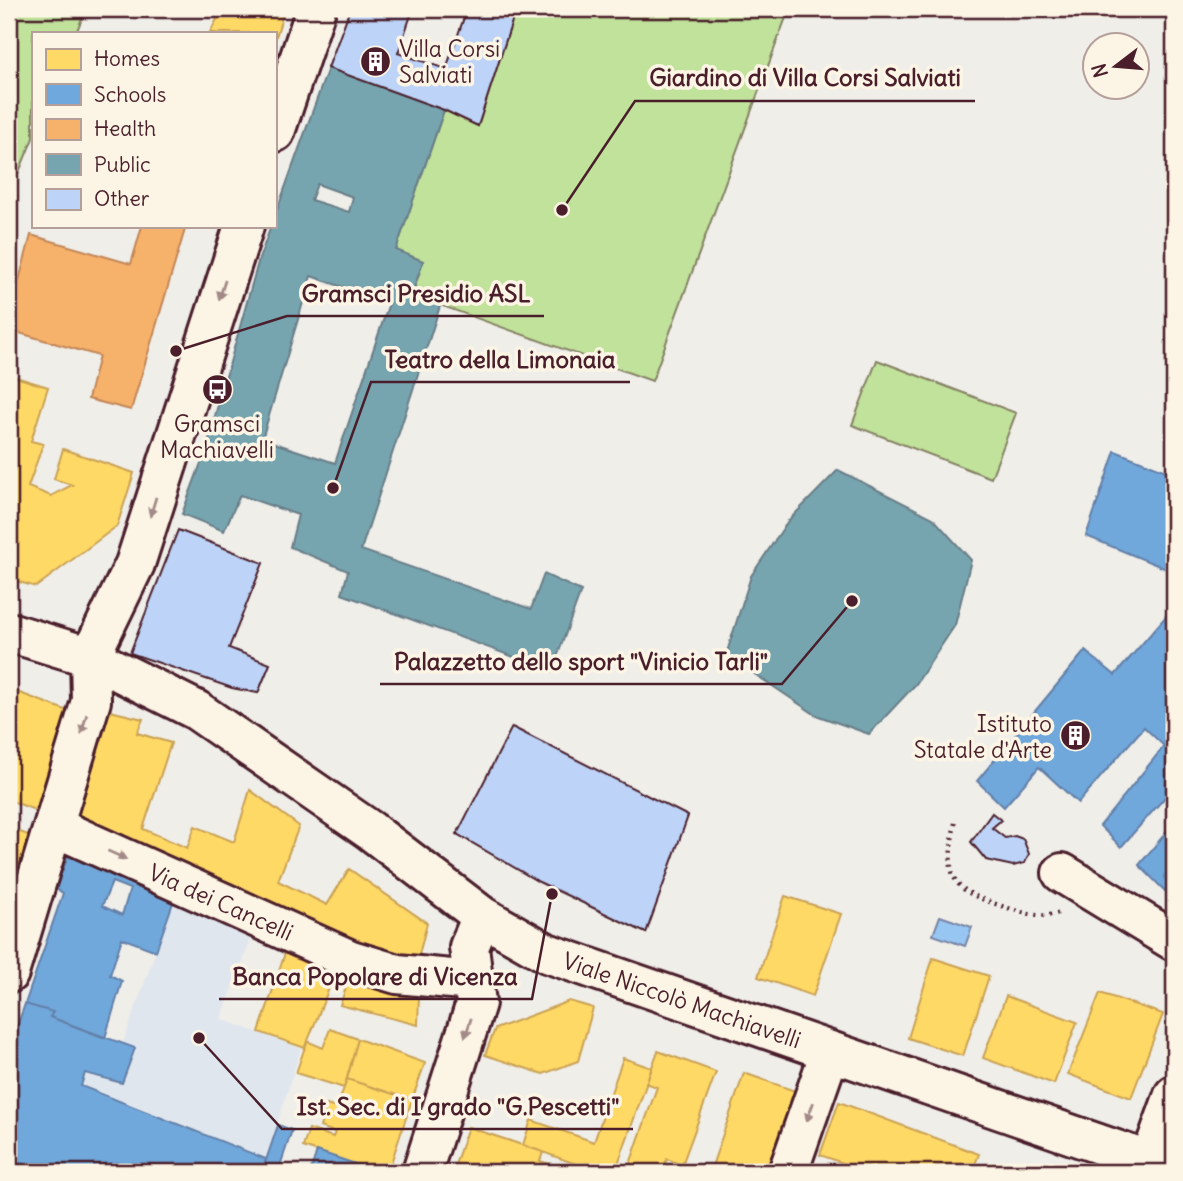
<svg xmlns="http://www.w3.org/2000/svg" width="1183" height="1181" font-family="Delius,sans-serif">
<style>
.built{fill:#e0e6ee}
.green{fill:#c0e29b;stroke:#858063;stroke-width:2}
.water{fill:#97c6f2;stroke:#7883a2;stroke-width:2}
.homes{fill:#ffd966;stroke:#c9a154;stroke-width:2}
.schools{fill:#6fa8dc;stroke:#647fa7;stroke-width:2;fill-rule:evenodd}
.health{fill:#f6b26b;stroke:#c28658;stroke-width:2}
.public{fill:#76a5af;stroke:#697d87;stroke-width:2;fill-rule:evenodd}
.building{fill:#bdd3f8;stroke:#4a1f2b;stroke-width:2}
.lines{fill:none;stroke-linecap:round;stroke-linejoin:round}
.minor-casing{stroke:#4a1f2b;stroke-width:44}
.path{stroke:#4a1f2b;stroke-width:4.5;stroke-dasharray:2 5;stroke-linecap:butt}
.minor{stroke:#fcf5e5;stroke-width:38}
.oneway{fill:#a38a88}
.labels{text-anchor:middle;dominant-baseline:central;stroke-width:7;stroke-linejoin:round;paint-order:stroke}
.poi-label{font-size:23px;fill:#4a1f2b;stroke:#fcf5e5;text-anchor:start}
.street-label{font-size:23px;fill:#4a1f2b;stroke:#fcf5e5}
.leader{fill:none;stroke:#4a1f2b;stroke-width:2.5}
.callout-dot{fill:#4a1f2b;stroke:#fcf5e5;stroke-width:2.5}
.callout-label{font-size:24px;text-anchor:middle;font-weight:bold;fill:#4a1f2b;stroke:#fcf5e5;stroke-width:7;stroke-linejoin:round;paint-order:stroke}
</style>
<rect width="100%" height="100%" fill="#efeee9"/>
<filter id="ink" filterUnits="userSpaceOnUse"><feTurbulence type="fractalNoise" baseFrequency=".0143" numOctaves="2"/><feDisplacementMap in="SourceGraphic" scale="14" xChannelSelector="R" yChannelSelector="G"/><feConvolveMatrix kernelMatrix="1 2 1 2 8 2 1 2 1" color-interpolation-filters="sRGB"/></filter>
<g filter="url(#ink)">
<path class="built" d="M176,894l79,35 -34,90 80,29 -39,124h-253v-124l16,-44 62,28 36,11z"/>
<path class="green" d="M9,9h77l-10,24h-43v105l-14,34 -10,-3z
M516,9h273l-137,372 -240,-86 11,-34 -27,-11 48,-140 34,16z
M877,360l139,53 -25,65 -139,-53z"/>
<path class="water" d="M940,916l32,11 -7,19 -32,-11z"/>
<path class="homes" d="M222,9h54l8,2 -9,29v-7h-65z
M9,375l39,12 -17,54 12,3 -15,43 23,9 21,-11 -18,-6 9,-30 71,24 -17,53 -81,61 -27,-8z
M9,689l62,23 -31,100 -31,-12z
M110,711l33,8 -6,14 34,10 -28,86 44,19 8,-22 39,16 16,-52 49,36 -21,55 49,24 22,-36 78,54 -11,44 -341,-141z
M9,828l22,8 -22,76z
M785,896l56,18 -28,82 -55,-19z
M289,941l50,22 -34,85 -46,-16z
M933,958l56,18 -26,80 -55,-18z
M350,976l69,18 -1,31 -78,-20z
M1100,993l63,21 -32,84 -63,-24z
M1006,996l71,26 -23,62 -71,-26z
M569,1001l24,7 -15,53 -35,13 -58,-19 10,-26z
M330,1029l28,10 -14,49 -48,-15 11,-32 16,7z
M358,1039l67,24 -13,37 -65,-21z
M658,1051l58,21 -34,93 -15,-6 -5,13h-10l-22,-8 27,-77 -11,-4z
M623,1058l29,10 -37,104h-17l-75,-27 8,-25 63,22z
M744,1073l57,20 -28,79h-63z
M347,1079l65,21 -24,72h-9l-76,-25 6,-18 24,8 2,-5 -15,-5 7,-22 23,8 2,-7 -13,-4z
M839,1102l140,52 -7,18h-104l-48,-17z
M468,1127l75,25 -3,9 34,11h-109l-11,-4z"/>
<path class="schools" d="M1115,451l59,23v98l-88,-36z
M1174,607v68l-3,5 3,3v104l-53,60 -21,-21 64,-80 -20,-19 -66,76 -39,-36 -35,40 -27,-26 108,-130 30,24z
M1174,823v57l-9,11 -26,-26z
M70,850l106,44 -20,57 -34,-13 -12,37 12,6 -17,57 -55,-21 3,-5 -28,-8 38,-111 -7,-4zM112,882l18,7 -8,26 -20,-9z
M25,1004l28,8 -3,5 85,31 -13,35 -37,-10 -4,13 185,73 -4,13h-215l-35,-11 -3,9v-122z
M278,1125l14,5 -14,42h-16z
M317,1151l62,21h-69z"/>
<path class="health" d="M142,226h44l-55,184 -43,-11 11,-43 -90,-26v-12l22,-83 100,29z"/>
<path class="public" d="M328,68l116,42 -48,140 27,11 -11,34 28,11 -79,244 170,59 13,-35 37,17 -29,80 -210,-77 6,-23 -58,-24 8,-32 -58,-20 -16,36 -42,-17 22,-59 55,-196 12,-33h4v-10zM317,184l36,13 -4,15 -38,-12zM311,276l78,27 -54,160 -73,-24z
M838,470l95,48 38,42 -16,65 -39,59 -47,50 -53,-19 -90,-60 25,-79 37,-55z"/>
<path class="building" d="M350,9h63l-15,44 48,16 21,-60h49l-38,117 -34,-16 -116,-42z
M178,530l85,33 -34,85 41,16 -12,29 -26,-5 -102,-35z
M512,727l176,89 -42,117 -107,-51 -82,-48z
M992,813l9,7 -9,8 13,10 10,-2 8,3 6,15 -4,9 -12,3 -27,-6 -15,-18z"/>
<g class="lines">
<defs>
<path id="minor" d="M275,132l41,-123
M9,632l81,25 106,53 175,121 111,85 65,37 627,217
M55,827l296,133 46,14 76,7
M1062,873l112,68
M9,973l82,-272 -1,-44 45,-93 109,-338
M422,1172l54,-169 -7,-56 13,-31
M788,1172l42,-120
M1146,1172l28,-77"/>
</defs>
<use href="#minor" class="minor-casing"/>
<path class="path" d="M955,823c-12,59 -2,68 53,85 18,6 35,11 53,4"/>
<use href="#minor" class="minor"/>
</g>
<defs><path id="oneway-solid" d="M-6-.8H1V-3.2L6.5 0L1 3.2V.8H-6Z" transform="scale(1.75)"/></defs>
<g class="oneway">
<use href="#oneway-solid" transform="translate(222 290) rotate(108)"/>
<use href="#oneway-solid" transform="translate(153 507) rotate(107)"/>
<use href="#oneway-solid" transform="translate(84 724) rotate(106)"/>
<use href="#oneway-solid" transform="translate(117 855) rotate(24)"/>
<use href="#oneway-solid" transform="translate(468 1028) rotate(108)"/>
<use href="#oneway-solid" transform="translate(810 1112) rotate(110)"/>
</g>
</g>
<defs>
<symbol id="building-disc" viewBox="-11 -11 22 22"><circle r="9.5" fill="#4a1f2b" stroke="#fcf5e5"/><path d="M-4-6H4V6H1V3H-1V6H-4ZM-2.5-4.3h1.7v1.8h-1.7ZM.8-4.3h1.7v1.8H.8ZM-2.5-1h1.7V.8h-1.7ZM.8-1h1.7V.8H.8Z" fill="#fff"/></symbol>
<symbol id="bus-disc" viewBox="-11 -11 22 22"><circle r="9.5" fill="#4a1f2b" stroke="#fcf5e5"/><path d="M-5-6H5V4H4V6H2V4H-2V6H-4V4H-5ZM-3.5-4V0h7V-4ZM-3.5 1.2v1.5H-2V1.2ZM2 1.2v1.5H3.5V1.2Z" fill="#fff"/></symbol>
</defs>
<g fill-rule="evenodd">
<use href="#building-disc" x="358" y="44" width="35" height="35"/>
<use href="#bus-disc" x="200" y="372" width="35" height="35"/>
<use href="#building-disc" x="1058" y="718" width="35" height="35"/>
</g>
<g class="labels">
<g class="poi-label">
<text x="399" y="48">Villa Corsi<tspan x="399" dy="26">Salviati</tspan></text>
<text x="217" y="423" text-anchor="middle">Gramsci<tspan x="217" dy="26">Machiavelli</tspan></text>
<text x="1052" y="723" text-anchor="end">Istituto<tspan x="1052" dy="26">Statale d'Arte</tspan></text>
</g>
<g class="street-label">
<text transform="translate(221 902) rotate(24)">Via dei Cancelli</text>
<text transform="translate(682 1000) rotate(19)">Viale Niccolò Machiavelli</text>
</g>
</g>
<path class="leader" d="M562 210L635 101H975M176 351L287 316H544M333 488L371 382H630M852 601L782 684H380M552 894L532 999H219M199 1038L282 1129H633"/>
<g class="callout-dot">
<circle cx="562" cy="210" r="7"/>
<circle cx="176" cy="351" r="7"/>
<circle cx="333" cy="488" r="7"/>
<circle cx="852" cy="601" r="7"/>
<circle cx="552" cy="894" r="7"/>
<circle cx="199" cy="1038" r="7"/>
</g>
<g class="callout-label">
<text x="805" y="86">Giardino di Villa Corsi Salviati</text>
<text x="416" y="302">Gramsci Presidio ASL</text>
<text x="500" y="368">Teatro della Limonaia</text>
<text x="581" y="670">Palazzetto dello sport "Vinicio Tarli"</text>
<text x="375" y="985">Banca Popolare di Vicenza</text>
<text x="458" y="1115">Ist. Sec. di I grado "G.Pescetti"</text>
</g>
<rect width="1183" height="1181" fill="none" stroke="#fcf5e5" stroke-width="35"/>
<rect x="18" y="18" width="1148" height="1146" fill="none" stroke="#4a1f2b" stroke-width="2.5" filter="url(#ink)"/>
<rect x="32" y="32" width="245" height="196" fill="#fcf5e5" stroke="#b59f9b" stroke-width="2"/>
<rect x="46" y="49" width="35" height="21" fill="#ffd966" stroke="#b59f9b" stroke-width="2"/>
<text x="94" y="66" font-size="21" fill="#4a1f2b">Homes</text>
<rect x="46" y="84" width="35" height="21" fill="#6fa8dc" stroke="#b59f9b" stroke-width="2"/>
<text x="94" y="102" font-size="21" fill="#4a1f2b">Schools</text>
<rect x="46" y="119" width="35" height="21" fill="#f6b26b" stroke="#b59f9b" stroke-width="2"/>
<text x="94" y="136" font-size="21" fill="#4a1f2b">Health</text>
<rect x="46" y="154" width="35" height="21" fill="#76a5af" stroke="#b59f9b" stroke-width="2"/>
<text x="94" y="172" font-size="21" fill="#4a1f2b">Public</text>
<rect x="46" y="189" width="35" height="21" fill="#bdd3f8" stroke="#b59f9b" stroke-width="2"/>
<text x="94" y="206" font-size="21" fill="#4a1f2b">Other</text>
<g transform="translate(1116 66) rotate(254)"><circle r="33" fill="#fcf5e5" stroke="#b59f9b" stroke-width="2"/>
<path d="M0-5L12 26L0 18L-12 26Z" fill="#4a1f2b"/>
<text y="-10" font-size="19" font-weight="bold" text-anchor="middle" fill="#4a1f2b">N</text>
</g>
</svg>
